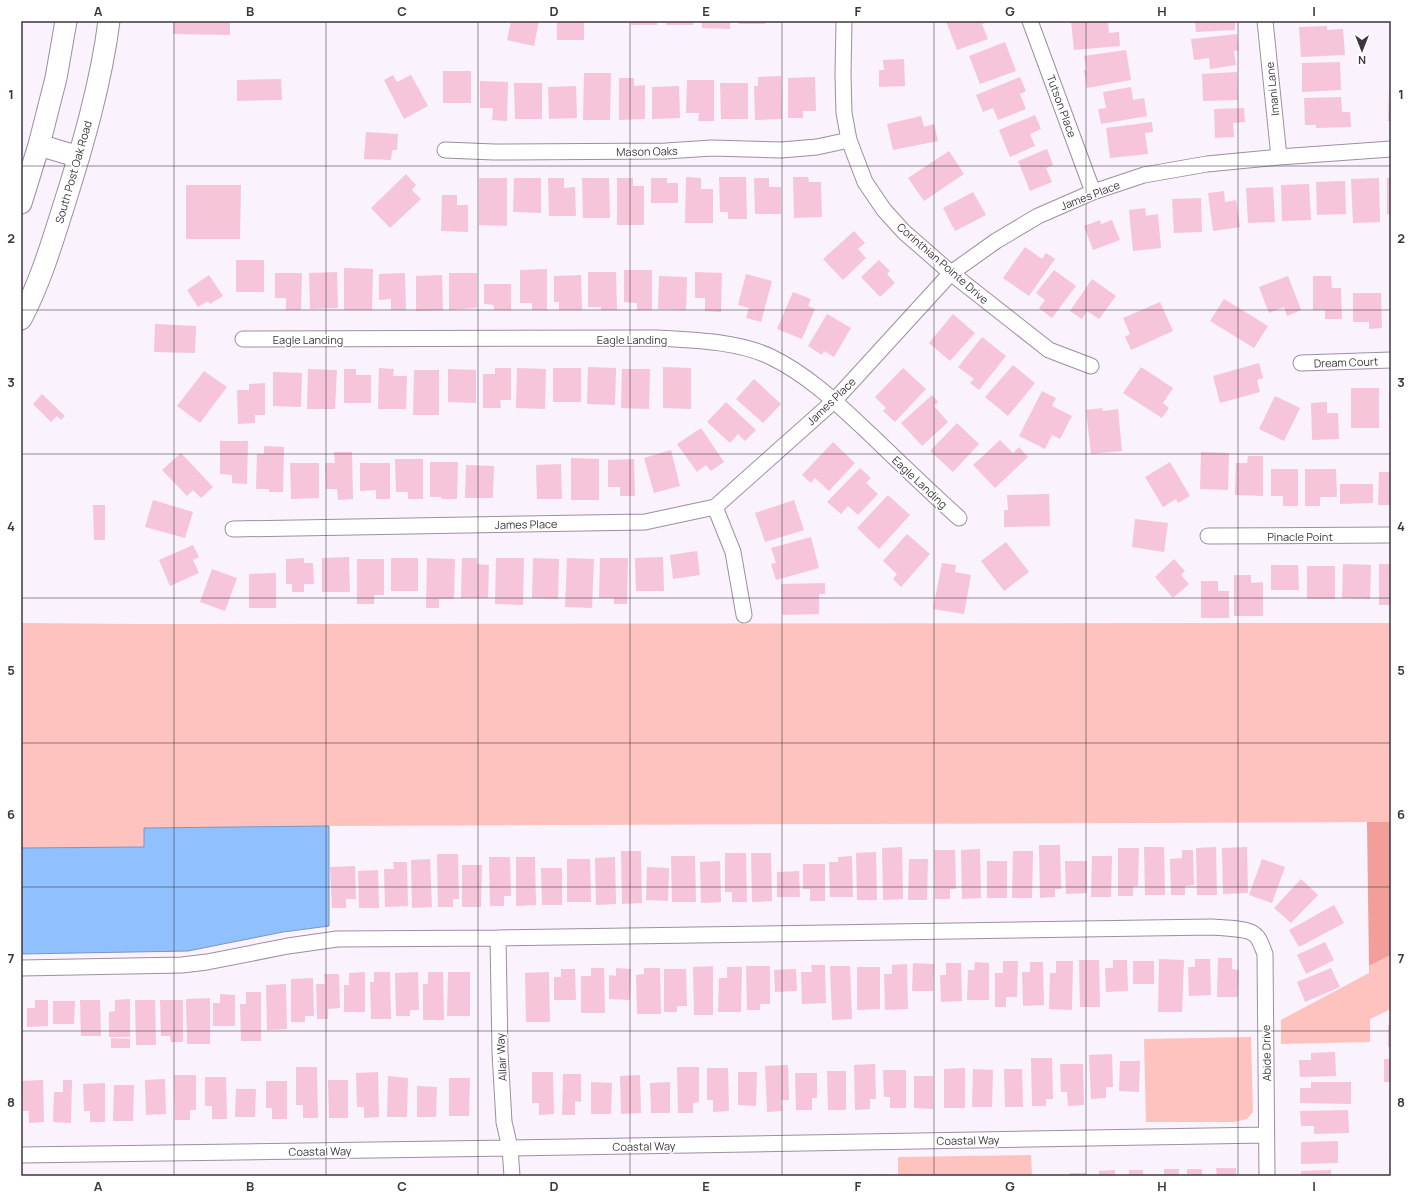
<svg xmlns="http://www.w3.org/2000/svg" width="1412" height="1197" font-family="Manrope,sans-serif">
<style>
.green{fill:#fec2bf}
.forest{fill:#f29e9a}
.water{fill:#91c0fe;stroke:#7896c5}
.building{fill:#f6c5da}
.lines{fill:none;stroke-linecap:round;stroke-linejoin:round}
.street-casing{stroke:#9f8da4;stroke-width:17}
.secondary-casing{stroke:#9f8da4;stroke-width:23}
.street{stroke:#fff;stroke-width:15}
.secondary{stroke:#fff;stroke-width:21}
.grid{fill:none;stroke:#3d353f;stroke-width:1;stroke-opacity:0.55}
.labels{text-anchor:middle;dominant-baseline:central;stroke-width:3;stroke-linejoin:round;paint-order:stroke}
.street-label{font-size:11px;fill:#3d353f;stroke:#fff}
.neatline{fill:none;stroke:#3d353f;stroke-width:1.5}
.grid-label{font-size:13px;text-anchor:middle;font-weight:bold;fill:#3d353f}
</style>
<rect width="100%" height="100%" fill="#faf2fc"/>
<path class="green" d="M21,623l115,1 1255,-1v199l-1062,4 -185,2v19l-123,1z
M1391,955v54l-21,10v23l-89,2v-24l88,-47v-7z
M1251,1037l2,75 -6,7 -13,3h-88l-2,-83z
M1031,1155l1,21h-134v-19z"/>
<path class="forest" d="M1367,822h24v133l-22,11z"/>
<path class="water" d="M329,826v100l-46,6 -95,19 -167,3v-106l123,-1v-19z"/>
<path class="building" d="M173,21h57v14l-57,-1z
M511,21h28l-5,25 -27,-6z
M557,21h27v19h-27z
M631,21h26v4h-26z
M666,21h28l-1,4h-27z
M702,21h28v8l-28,-1z
M739,21h26v3h-26z
M946,21h45l-9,3 6,15 -31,11z
M1071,21h37l1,12 10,-1 1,14 -46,4z
M1195,21h40v9l-39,2z
M1327,26v4l16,-1 2,26 -44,2 -2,-30z
M1237,34l2,16 -5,1 2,14 -26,4 -1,-11 -15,2 -3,-21z
M1005,42l11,29 -36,13 -11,-28z
M1126,50l5,30 -44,8 -3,-18h3l-3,-14z
M904,59l1,27 -26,1v-17h5l-1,-10z
M1340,62l1,28 -39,2v-29z
M443,71h28v32h-28z
M1237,72l1,28 -35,1 -1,-27z
M584,73h27l-1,47h-27z
M393,75l4,7 14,-7 17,31 -24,13 -20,-39z
M781,76l1,43 -27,1 -1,-34h4v-9z
M815,77l1,34h-13v7h-15v-40z
M1020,77l6,14 -6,3 6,15 -28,11 -5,-12 -10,4 -7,-17z
M619,78h15v8l11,-1v34l-26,1z
M281,79l1,21 -45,1v-21z
M687,80h27v41h-16l1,-8h-13z
M480,81l28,1 -1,39 -15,-1 1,-12h-13z
M514,83h28v36h-27z
M720,83h28v36h-27z
M576,86l1,32 -28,1 -1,-32z
M679,86l1,32 -28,1v-32z
M1131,87l2,13 11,-2 3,18 -46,8 -3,-15 8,-1 -3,-16z
M1389,90h2v31h-3z
M1341,97l1,15h8l1,15 -35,1v-3h-11l-1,-27z
M1244,108l1,14 -12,1 1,14 -19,1 -1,-29z
M1035,115l6,14 -11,5 5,12 -25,11 -11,-27z
M921,116l3,11 10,-3 4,17 -45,9 -6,-26z
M1152,122l1,10 -8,1 3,21 -38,4 -4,-30z
M366,132l32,2 -1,16h-5l-1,10 -27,-1z
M1047,149l6,16 -7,3 6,14 -22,9 -12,-30z
M949,151l15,23 -40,27 -16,-23z
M406,174l10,11 -4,5 9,9 -31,29 -19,-20z
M686,177l15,1v11h12v34h-28z
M719,177h27l1,42h-19v-7h-8z
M793,177h15l1,5h12l1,35 -28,1z
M479,178h28v48l-28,-1z
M514,178h27v35l-28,-1z
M548,178h16v10l11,-1 1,29h-27z
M582,178h27l1,40h-27z
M617,178h16v8h11v39h-27z
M651,178h16v5h11v20h-27z
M754,178h15v9h12v27h-26z
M1379,178l1,44 -27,1 -2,-44z
M1387,178h4v36h-4z
M1345,181l1,33 -29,1 -1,-33z
M1309,184l2,36 -29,1 -1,-36z
M186,185h55l-1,54h-54z
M1273,187l2,35 -27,1 -2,-35z
M1224,191l1,11 11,-2 4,27 -27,4 -5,-38z
M973,192l13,23 -31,16 -12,-23z
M442,195h15v10h11v27l-27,-1z
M1201,198l1,34 -28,1 -2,-34z
M1145,208l1,8 12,-2 3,34 -28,3 -4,-41z
M1100,220l1,4 11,-4 8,20 -27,10 -9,-24z
M854,231l11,12 -7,6 8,9 -23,22 -20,-21z
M1025,247l17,12 4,-6 9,6 -26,37 -26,-18z
M236,260h28v32h-28z
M879,260l11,11 -3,3 8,9 -15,14 -19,-20z
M344,268l29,1 -1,41h-28z
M547,269v41h-15v-7h-12v-33z
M624,270h28v40h-15v-7l-13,-1z
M1054,270l22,16 -24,32 -13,-10 6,-8 -9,-7z
M337,272l1,36 -28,1 -1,-36z
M588,272h28l1,38h-16v-3h-13z
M695,272l27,1 -1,39 -16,-1v-13h-10z
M275,273h27l-1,37h-15v-12h-11z
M405,273l1,37h-15v-11l-12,1v-26z
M449,273h28v35l-28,2z
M746,274l26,7 -11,41 -15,-4 3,-10 -11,-3z
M209,275l14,21 -13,8 -2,-3 -10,6 -11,-17z
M442,275l1,35 -27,1v-35z
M581,275l1,35h-23v-8h-5v-26z
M659,276l28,1 -1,33 -28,-1z
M1288,276l13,34 -14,6 -3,-9 -15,6 -10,-26z
M1313,276h18l1,12h9l1,31h-17v-9h-12z
M1092,279l24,17 -17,23 -12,-8 -5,8 -12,-8z
M484,284h27v26h-17v-5l-10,-1z
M793,292l18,7 -3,7 7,3 -13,30 -25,-10z
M1353,293h28l1,35 -13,1v-7h-16z
M1224,299l44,27 -14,22 -44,-27z
M1160,302l13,29 -42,19 -6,-13 5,-3 -7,-16z
M827,314l24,14 -17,29 -10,-6 -2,4 -14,-9z
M953,314l22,19 -25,28 -21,-18z
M155,324l41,2 -1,27 -41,-1z
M982,337l24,19 -27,34 -9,-7 4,-4 -16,-12z
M1259,363l4,15 -6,2 3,12 -40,11 -7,-27z
M1013,365l22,18 -27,33 -23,-19z
M588,367l28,1 -1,37 -28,-1z
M663,367l28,1v41l-28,-1z
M1141,367l32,21 -10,15 6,5 -7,10 -39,-25z
M379,368l15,1 -1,7h14l-1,33h-28z
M495,368h16v32h-11l1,8h-18v-34h12z
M517,368l29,1 -1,40 -29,-1z
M553,368h28v34h-28z
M903,368l23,21 -31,33 -12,-11 3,-3 -11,-11z
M308,369l29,1 -2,39h-28z
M344,369h12v6h15v28h-27z
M448,369l28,1v33l-28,-1z
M622,369h28l-1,40 -28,-1z
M414,370h25v45h-26z
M204,371l23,16 -27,36 -23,-17z
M273,372l29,1 -1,34 -28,-1z
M754,379l27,25 -18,19 -27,-24z
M265,383v32h-10v8l-17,1 -1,-34h12v-6z
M1351,388h28v40h-28z
M1389,390h2v30h-2z
M1042,391l14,7 -4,8 20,10 -12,23 -8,-4 -7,14 -26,-13z
M42,394l23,22 -4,4 -4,-4 -6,6 -18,-18z
M932,395l6,7 -4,4 14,16 -26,24 -21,-23z
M1275,396l25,12 -16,33 -25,-12z
M726,402l30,28 -11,11 -7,-7 -8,9 -23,-21z
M1327,402v11h11l1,26 -27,1 -1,-37z
M1102,408l1,3 15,-2 4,42 -31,3 -5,-44z
M957,423l22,21 -26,28 -23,-21z
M701,428l23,34 -13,9 -5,-6 -9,7 -20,-28z
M1000,440l13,13 6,-6 9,10 -33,31 -22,-23z
M220,441h28l-1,43 -15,-1v-8l-12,-1z
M833,442l22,21 -26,28 -14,-13 -4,5 -9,-8z
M264,446l20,1 -1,45h-14v-3h-13l1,-35h7z
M671,450l9,36 -26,7 -10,-35z
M334,452h18l1,47 -15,1 -1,-11h-11l-1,-26h10z
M1201,452l28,1 -1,37 -28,-1z
M181,453l32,34 -12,11 -8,-8 -6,6 -25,-26z
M1248,456h15v40l-28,-1 1,-32h11z
M571,458l28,1v41h-28z
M395,459h28v40h-15v-7h-12z
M634,459l1,37h-15v-9h-12v-27z
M430,462h28l-1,37h-16v-2h-11z
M1170,462l20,34 -12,7 -2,-4 -13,8 -18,-30z
M290,463h29v35l-28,1z
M360,463h30v36h-14v-9l-16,1z
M561,464l1,35h-25l-1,-34z
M466,465l28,1 -1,32h-28z
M860,468l11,10 -5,5 12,11 -20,21 -10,-9 -7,8 -14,-12z
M1271,469h27v37h-15v-10h-12z
M1305,469h31l1,28h-17v9h-15z
M1379,472h12v33h-13z
M1340,484h33v19l-33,1z
M1049,494l1,32 -46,1v-17h4l-1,-15z
M888,495l22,20 -31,34 -22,-21z
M153,500l40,12 -8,26 -40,-11z
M794,500l10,30 -39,12 -10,-29z
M93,505h12v35h-11z
M1135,519l33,4 -4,29 -32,-5z
M907,534l23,20 -29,33 -8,-8 4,-5 -14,-13z
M811,537l8,31 -43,12 -5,-16 5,-1 -5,-15z
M1006,542l23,30 -25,19 -23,-30z
M193,545l6,12 -6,3 6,13 -29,13 -11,-26z
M697,551l3,24 -27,4 -3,-24z
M349,557l1,35h-28v-34z
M663,557l1,34h-28l-1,-33z
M304,558v5h9l1,21h-10v8h-12v-8h-6v-25z
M391,558h27v33h-27z
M427,558l28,1 -1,40h-15v9h-13z
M462,558h15v6l12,1 -1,33h-27z
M496,558h28l-1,47 -28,-1z
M533,558l26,1 -1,40 -26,-1z
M567,558l27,1 -2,49 -27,-1z
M600,558h28l-1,46h-13v-6h-15z
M357,559h27v36h-10v9h-17z
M1174,559l11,12 -4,4 8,9 -16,14 -18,-21z
M942,563l14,2 -1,7 16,3 -7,39 -31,-5z
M1343,564l28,1 -1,34 -28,-1z
M1379,564h12v41h-12z
M1271,565h27l1,25h-28z
M1307,566h28v33h-28z
M212,569l25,9 -12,33 -25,-9z
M276,573v35h-27v-34z
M1234,575h17v8l12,-1v34h-29z
M1201,581h17v10h11v27h-28z
M825,583v11h-6v20l-37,1 -1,-31z
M1039,845h21l1,44h-6v8l-15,1z
M902,847l1,52 -20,1 -1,-52z
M1144,847h20l1,48h-20z
M1216,847l1,48h-20l-1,-47z
M1247,847l1,46 -25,1 -1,-46z
M1118,848h21l-1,38h-5v10h-15z
M980,849l1,49 -19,1 -1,-49z
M934,850h21l1,39h-6v10h-15z
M1182,850h11l1,35 -9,1v9h-14l-1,-36 12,-1z
M621,851h20l1,52 -20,1z
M1013,851h20l-1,47h-20z
M876,852l1,48h-20l-1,-47z
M725,853h21l1,49h-15v-10h-7z
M751,853h20l1,48 -20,1z
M437,854h21l1,45h-6v8h-15z
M671,856h24l1,46h-24z
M852,856l1,41h-23l-1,-35h9v-5z
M1092,856h20l-1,41h-20z
M489,857h21l1,39h-7v10h-14z
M516,857h19l1,48 -20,1z
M615,857l1,47 -20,1 -1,-47z
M430,859l2,48 -20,1 -1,-48z
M567,859h23l1,43h-24z
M909,859h19l-1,41h-19z
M1262,859l23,8 -13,36 -23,-8z
M720,861l1,41 -20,1 -1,-41z
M987,861h20v37h-20z
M1065,861h22v32l-21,1z
M393,862h14l1,44 -23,1 -1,-38h10z
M803,864h22v37h-15v-12h-7z
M462,865h20l-1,42h-19z
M355,866l1,33h-10v9h-14l-2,-41z
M647,867l22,1 -1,33 -22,-1z
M541,868h21v37h-20z
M378,870l1,38h-20l-1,-37z
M799,871l1,26h-23v-25z
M1301,879l17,16 -27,28 -17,-15z
M1334,905l10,18 -45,24 -10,-17z
M1325,942l9,18 -28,14 -9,-19z
M1218,958h14v11l7,1 -1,27h-21z
M1159,959l25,1 -2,52h-24z
M1195,959h15l1,36 -22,1 -1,-29h7z
M1079,960h20l1,47h-20z
M1113,960h14l1,31 -22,1 -1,-24h8z
M1003,961h15l-1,36h-11v10h-11v-34h8z
M1056,961h17l-1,49 -23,-1 1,-36h6z
M1133,961h21v23h-21z
M975,962l14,1v37h-22l1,-30h6z
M1030,962h13l1,43 -21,1 -1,-34h8z
M913,963l21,1 -1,27h-21z
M946,963h15l1,38 -21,1 -1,-27h6z
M907,964l1,45 -23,1 -1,-36h8v-9z
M811,965h14l1,38 -24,1 -1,-32h11z
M713,966v49h-19l-1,-48z
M746,966h24v38h-10v6h-13z
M830,966h20l2,53 -20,1z
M727,967h15l-1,45h-23l1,-34h8z
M857,967h23v42l-23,1z
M591,968h13l1,45h-24v-37h10z
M616,968l15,1 -1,31 -21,-1v-24l7,1z
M644,968h16l1,46h-24l-1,-39 8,-1z
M1331,968l9,19 -35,15 -8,-20z
M561,969h14l1,31h-22v-23h7z
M664,969h22l1,37h-10v6h-13z
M796,969l1,22 -22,1 -1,-22z
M365,972v40h-21v-27h5v-12z
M374,972h16l1,47h-20l-1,-37h4z
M418,972l1,38h-9v6h-14l-1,-43z
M428,972h15l1,48h-21v-36h5z
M448,972h22v44h-23z
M549,972l1,50h-24l-1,-49z
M324,974h15l1,34 -12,1v10h-11l-1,-35h9z
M313,978l1,38h-9v6h-14v-43z
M286,984l1,45 -20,1 -1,-45z
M246,992h15v49h-20l-1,-37h6z
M220,994l15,1v31h-22v-23h7z
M210,998v46h-23l-1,-45z
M130,999v38h-21v-25l6,-1v-11z
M35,1000h13v26l-21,1v-19h8z
M80,1000h20l1,36h-20z
M135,1000h20l1,45h-20z
M160,1000h23v42h-12l-1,-6h-9z
M53,1001h22l-1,23h-21z
M1388,1025h3v22h-3z
M111,1038l19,1v9h-19z
M1335,1052l1,24 -36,1 -1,-17h12v-7z
M1112,1054l1,33h-7v11l-15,1 -2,-44z
M1031,1058h21l1,41h-7v7h-14z
M1384,1059h7v23h-7z
M1120,1061h20l-1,31 -20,-1z
M875,1064l1,35h-6v10l-15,1 -1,-45z
M1060,1064h23l1,41 -16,1 -1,-14h-6z
M788,1065l1,35h-8l1,11 -15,1 -2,-46z
M296,1067h21l1,51h-15v-13h-7z
M677,1067h22v35l-6,1v10h-15z
M707,1068h21l1,43 -16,1v-12h-6z
M965,1068v40h-21v-39z
M973,1069l20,1 -1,37h-20z
M1004,1069h18l1,38h-18z
M883,1070h23v38h-16v-11h-6z
M827,1071h19v39h-18z
M378,1072l1,45 -15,1v-11h-7l-1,-34z
M532,1072h21l1,42 -15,1v-12h-7z
M738,1072h19l-1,34 -18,-1z
M795,1073h22v25h-5v12h-16z
M563,1074h18v28l-6,-1v14h-13z
M174,1075h22v35h-6v10h-15z
M640,1075l1,38 -20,1 -1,-38z
M388,1076l20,2 -1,39h-20z
M914,1076h19v33l-19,-1z
M205,1077h21l1,42h-15v-13h-7z
M449,1078h21l-1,38h-20z
M165,1079l1,35 -20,1 -1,-35z
M43,1080l1,42 -15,1v-12h-6l-1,-30z
M63,1080h9l-1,43 -18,-1 1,-30h9z
M328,1080h20v38h-19z
M266,1081h21v38h-15v-11h-6z
M591,1082l21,1 -1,31h-20z
M670,1082v31h-19l-1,-30z
M1311,1082h40v22l-51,-1v-15h11z
M105,1083v39h-15v-11h-6l-1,-27z
M114,1085h20l-1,36h-20z
M417,1086l20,1 -1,30h-19z
M236,1089h20l-1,28h-20z
M1348,1110l1,23 -35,1v-8h-13l-1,-15z
M1338,1141v22l-37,1v-22z
M1390,1157h1v16h-2z
M1216,1168h20v8h-19z
M1164,1169h15v7h-15z
M1187,1169h15v7h-15z
M1115,1170v6h-16v-5z
M1129,1170h14v6h-14z
M1331,1170v6h-30v-5z
M1070,1173h16v3h-16z
M851,1174h13v2h-13z
M873,1174h16v2h-16z"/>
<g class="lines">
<defs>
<path id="street" d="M844,21l-1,54 1,38 5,27 16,42 19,28 20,22 47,41 98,77 42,16
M1030,21l63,171
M1265,21l14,136
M445,150l49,2 172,-1 46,-3 69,2 36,-3 32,-7
M243,339l413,-1c36,2 82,3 115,19 39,19 69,49 100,78 29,28 58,56 88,83
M1301,363l90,-3
M715,507l18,45 11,63
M233,529l412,-7 70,-15 119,-106 117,-128 45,-32 42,-25 55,-24 51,-17 63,-11 72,-7 112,-8
M1208,536l183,-1
M498,938l2,114 4,70 6,26 2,28
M21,968l161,-3 25,-3 81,-16 49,-7 161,-1 714,-11c10,1 34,1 42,7 6,4 8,13 11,20l2,222
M21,1155l489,-7 756,-13"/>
<path id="secondary" d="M39,145l40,12
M21,203l18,-58 17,-67 10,-57
M21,319c19,-36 31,-76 43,-114 19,-60 37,-122 45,-184"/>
</defs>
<use href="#street" class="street-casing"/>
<use href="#secondary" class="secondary-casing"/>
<use href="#street" class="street"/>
<use href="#secondary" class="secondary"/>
</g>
<path class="grid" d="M174,21v1155M326,21v1155M478,21v1155M630,21v1155M782,21v1155M934,21v1155M1086,21v1155M1238,21v1155M21,166h1370M21,310h1370M21,454h1370M21,598h1370M21,743h1370M21,887h1370M21,1031h1370"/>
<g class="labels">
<g class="street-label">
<text transform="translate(1272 89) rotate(-96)">Imani Lane</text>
<text transform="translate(1062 106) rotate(70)">Tutson Place</text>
<text transform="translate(647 151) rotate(-1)">Mason Oaks</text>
<text transform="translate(73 172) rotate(-74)">South Post Oak Road</text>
<text transform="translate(1090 195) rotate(-21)">James Place</text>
<text transform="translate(943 263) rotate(41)">Corinthian Pointe Drive</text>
<text x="308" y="339">Eagle Landing</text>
<text x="632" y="339">Eagle Landing</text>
<text transform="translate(1346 362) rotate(-2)">Dream Court</text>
<text transform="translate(831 401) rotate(-44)">James Place</text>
<text transform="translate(920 482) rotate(43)">Eagle Landing</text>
<text transform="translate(526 524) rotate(-1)">James Place</text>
<text x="1300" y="536">Pinacle Point</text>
<text transform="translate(1266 1053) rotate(-91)">Abide Drive</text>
<text transform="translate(501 1057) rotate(-93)">Allair Way</text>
<text transform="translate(968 1140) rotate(-1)">Coastal Way</text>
<text transform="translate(644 1146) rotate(-1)">Coastal Way</text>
<text transform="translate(320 1151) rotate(-1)">Coastal Way</text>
</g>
</g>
<rect width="1412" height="1197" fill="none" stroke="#ffffff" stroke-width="44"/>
<g transform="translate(1362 50) rotate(180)" stroke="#ffffff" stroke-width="3" paint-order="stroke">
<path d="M0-3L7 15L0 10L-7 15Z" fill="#3d353f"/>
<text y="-6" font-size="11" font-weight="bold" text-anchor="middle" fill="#3d353f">N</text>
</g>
<rect x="22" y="22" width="1368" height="1153" class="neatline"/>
<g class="grid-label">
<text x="98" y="16">A</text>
<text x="250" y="16">B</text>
<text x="402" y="16">C</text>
<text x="554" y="16">D</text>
<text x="706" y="16">E</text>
<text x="858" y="16">F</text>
<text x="1010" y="16">G</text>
<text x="1162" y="16">H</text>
<text x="1314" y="16">I</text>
<text x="11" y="99">1</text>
<text x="1401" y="99">1</text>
<text x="11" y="243">2</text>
<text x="1401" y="243">2</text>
<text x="11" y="387">3</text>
<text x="1401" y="387">3</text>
<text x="11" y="531">4</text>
<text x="1401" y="531">4</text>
<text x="11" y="675">5</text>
<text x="1401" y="675">5</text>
<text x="11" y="819">6</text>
<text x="1401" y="819">6</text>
<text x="11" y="963">7</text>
<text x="1401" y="963">7</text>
<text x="11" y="1107">8</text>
<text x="1401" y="1107">8</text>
<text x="98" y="1191">A</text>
<text x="250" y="1191">B</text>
<text x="402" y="1191">C</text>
<text x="554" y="1191">D</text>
<text x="706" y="1191">E</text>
<text x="858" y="1191">F</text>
<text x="1010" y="1191">G</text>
<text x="1162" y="1191">H</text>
<text x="1314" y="1191">I</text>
</g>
</svg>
